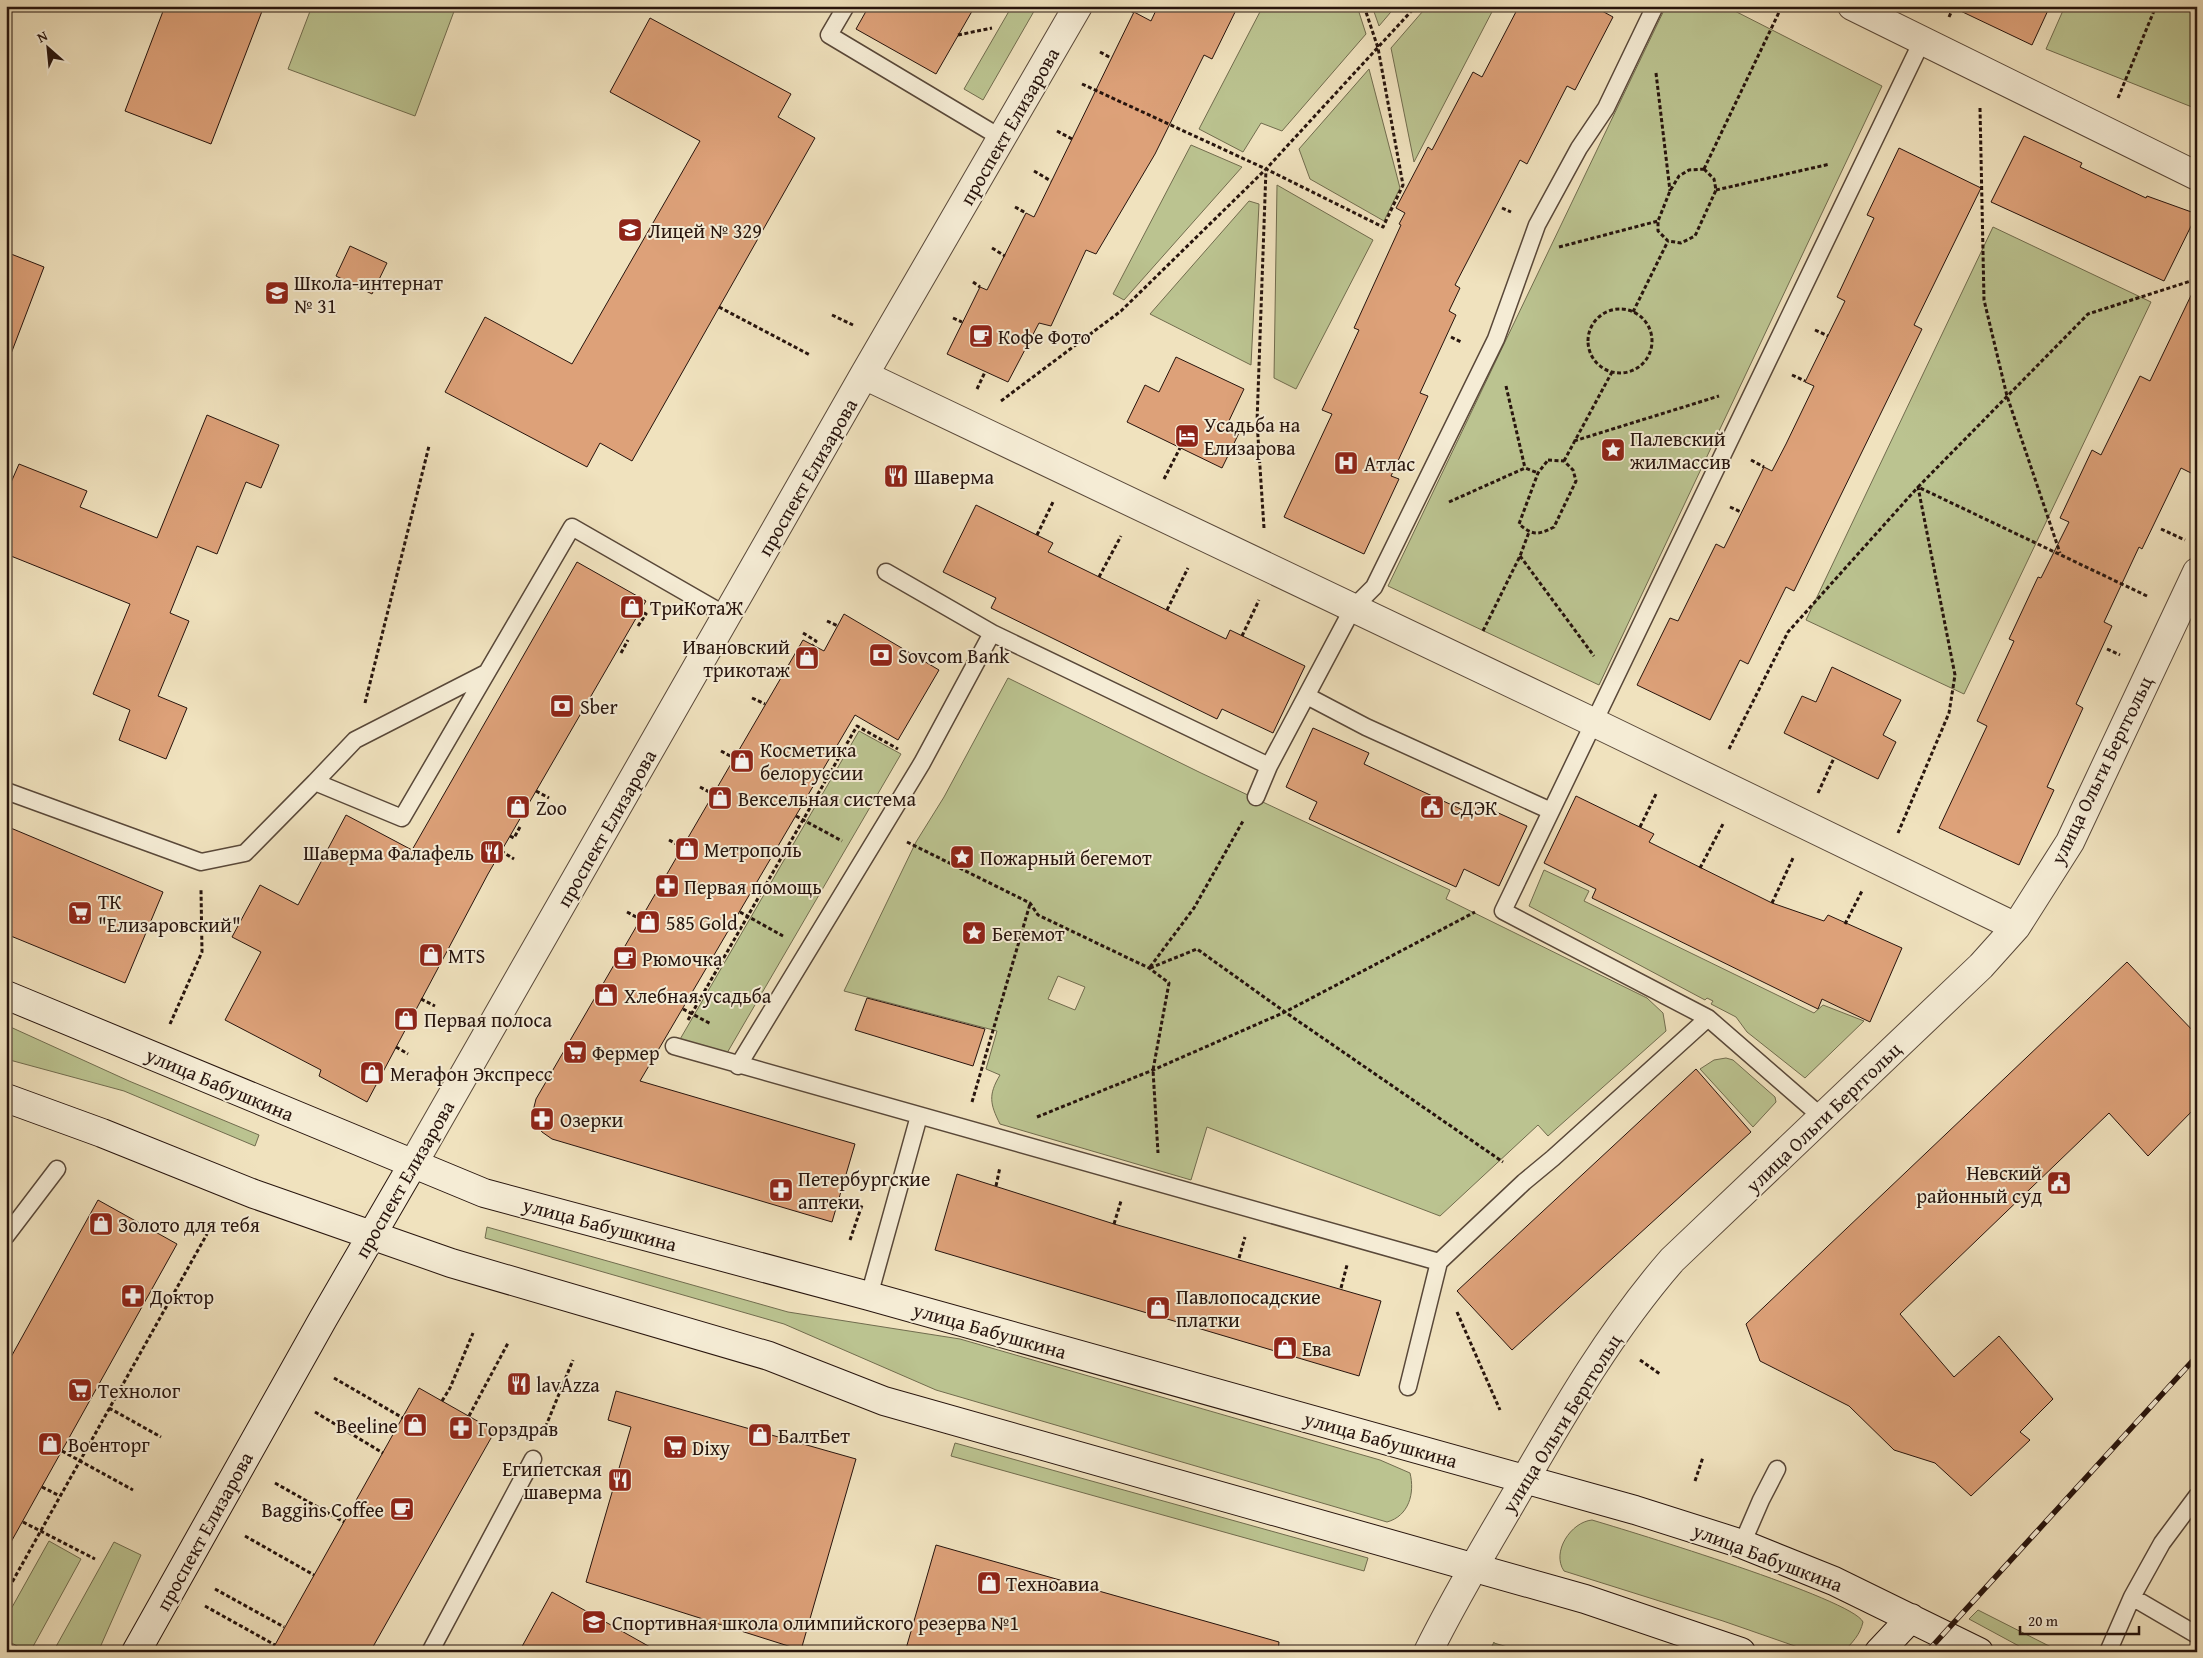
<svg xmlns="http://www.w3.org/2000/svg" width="2203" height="1658" font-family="'Gentium Book Plus',serif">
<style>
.green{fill:#bbc390;stroke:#716c4e;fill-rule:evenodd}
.building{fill:#dda179;stroke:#27140d}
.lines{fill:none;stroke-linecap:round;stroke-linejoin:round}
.lane-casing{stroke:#594839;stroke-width:19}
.street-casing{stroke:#594839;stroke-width:30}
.secondary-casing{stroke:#27140d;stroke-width:30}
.path{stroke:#27140d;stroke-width:3;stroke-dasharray:4 2.5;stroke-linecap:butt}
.lane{stroke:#f5ecd5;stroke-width:16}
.street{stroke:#f5ecd5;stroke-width:28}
.secondary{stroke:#f5ecd5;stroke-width:28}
.rail-casing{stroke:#27140d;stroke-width:5.5}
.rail{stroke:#f5ecd5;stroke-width:4;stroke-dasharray:11;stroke-linecap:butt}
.labels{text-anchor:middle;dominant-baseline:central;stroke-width:4;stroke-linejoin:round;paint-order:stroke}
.street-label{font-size:20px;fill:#27140d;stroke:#f5ecd5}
.poi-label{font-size:20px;fill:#27140d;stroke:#f5ecd5;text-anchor:start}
</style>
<rect width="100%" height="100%" fill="#f0e2be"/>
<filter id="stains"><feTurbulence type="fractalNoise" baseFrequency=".004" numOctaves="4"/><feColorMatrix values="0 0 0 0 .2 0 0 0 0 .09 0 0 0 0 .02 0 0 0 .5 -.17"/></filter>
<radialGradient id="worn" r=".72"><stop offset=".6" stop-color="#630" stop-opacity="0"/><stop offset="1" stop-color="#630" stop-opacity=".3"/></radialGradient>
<path class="green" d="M312,6h144l-41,110 -127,-47z
M1012,6h25l-54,94 -19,-11z
M1263,6h94l9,28 -84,97 -21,-8 -18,29 -44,-23z
M1372,6h24l-17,20z
M1440,6h55l-81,156 -23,-114 32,-37z
M1666,6h59l157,80 -283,599 -211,-99z
M2065,6h132v103l-151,-60z
M1369,69l31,119 -16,33 -74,-42 -11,-30z
M1191,145l51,22 -118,133 -11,-6z
M1277,185l96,55 -77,149 -22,-11z
M1249,201l10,3 -8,161 -101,-51z
M1993,227l158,75 -187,392 -158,-74z
M1008,678l193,95 249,117 -4,9 201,99 16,15 3,18 -118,105 -10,-11 -98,91 -233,-89 -16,53 -191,-56c-10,-20 -12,-29 0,-49l-14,-6 11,-38 -153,-40 72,-149 28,-45zM1058,976l27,11 -10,23 -27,-11z
M859,731l42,23 -174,299 -48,-12z
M1544,870l45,21 -5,10 230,112 9,-8 41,16 -59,57 -58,-46 -11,-15 -25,-13 2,-3 -6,-3 -2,2 -176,-94z
M6,1025l123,56 130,54 -4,11 -131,-55 -118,-32z
M1726,1058l7,2 42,37 1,5 -23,25 -53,-58 14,-9z
M487,1227l301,85 172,27 420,121 30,13c5,20 -1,43 -23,49l-451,-132 -152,-66 -299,-86z
M955,1443l413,115 -4,13 -413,-115z
M1592,1520c37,11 261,79 271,102 -3,13 -11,21 -20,30h-31l-89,-31 -159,-50c-13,-19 7,-49 28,-51z
M49,1541l32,18 -51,93h-2l-22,-12v-22z
M114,1542l27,13 -43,97h-45z
M1978,1610l75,38 3,4h-26l-61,-33z
M1494,1642v1l27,8 -32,1z"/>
<path class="building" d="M165,6h99l-53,138 -86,-33z
M869,6h106l-39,68 -80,-45z
M1158,6h80l-26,53 -8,-4 -49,99 -59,100 -10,-4 -35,76 -12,-3 -31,59 -61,-28 33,-67 7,3 39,-77 8,4 100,-205 17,9z
M1519,6h74l20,11 -38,73 -8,-4 -40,78 -7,-4 -65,125 5,3 -11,23 7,4 -36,78 8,3 -37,80 8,3 -35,75 -80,-37 48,-103 -10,-4 37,-80 -5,-2 47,-103 -2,-1 6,-11 -9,-5 32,-61 4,3 41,-78 9,5z
M1950,6h100l-18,39z
M650,18l141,76 -13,23 37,21 -183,323 -32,-18 -13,24 -142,-75 40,-75 87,47 128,-223 -90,-49z
M2024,136l58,27 -2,4 66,31 1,-2 50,18 -33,67 -173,-79z
M1899,148l82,40 -67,137 8,4 -128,262 -8,-4 -38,77 -8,-4 -30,60 -73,-35 33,-67 8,3 38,-77 8,4 40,-81 8,4 14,-27 28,-58 -9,-4 40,-81 -8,-4 37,-79 -7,-3z
M350,246l37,17 -15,31 -36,-18z
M6,252l38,15 -35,92 -3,-1z
M2197,283v193l-16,-8 -39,81 -3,-2 -35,75 8,4 -36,78 7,4 -36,79 7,3 -35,75 -80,-37 48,-102 -10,-5 37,-80 -5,-2 29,-62 3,1 28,-56 -9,-4 32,-68 9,5 39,-79 10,5z
M1176,357l68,32 -17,36 13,6 -18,37 -95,-46 18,-37 14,7z
M207,415l72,30 -18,43 -15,-6 -29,72 -20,-8 -27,67 19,8 -31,75 29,12 -21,51 -47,-19 11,-30 -37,-16 37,-90 -124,-50v-60l13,-30 68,27 -7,16 77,31z
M976,505l77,38 -5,9 178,87 4,-9 75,36 -32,67 -51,-24 -5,10 -226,-111 5,-10 -53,-26z
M577,562l69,39 -158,273 -121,228 -48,-26 2,-6 -96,-50 36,-68 -29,-15 28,-52 38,20 48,-90 66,35z
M844,614l95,56 -41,70 -43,-25 -215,366 215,63 -23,78 -280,-83 -10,-7 -7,-10 -2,-11 3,-12 267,-459 21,11z
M1832,667l69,33 -18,35 13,7 -18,37 -94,-46 18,-37 14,6z
M1313,728l56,25 -5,11 51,24 52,24 5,-11 55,25 -28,60 -35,-17 -8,18 -147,-68 8,-17 -31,-15z
M1576,796l78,38 -5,8 123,61 52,18 4,-6 74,33 -32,74 -48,-23 -4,10 -226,-111 4,-9 -52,-26z
M6,826l157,66 -38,91 -119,-49z
M2127,962l70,73v71l-49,50 -39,-43 -209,201 54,63 45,-41 54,63 -33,33 10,8 -59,56 -36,-33 -41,-13 -45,-44 -89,-45 -14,-37z
M867,998l118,31 -12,37 -118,-36z
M1696,1069l55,63 -239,218 -55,-59z
M957,1174l157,50 267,77 -22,75 -424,-126z
M98,1200l79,44 -171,307v-185z
M419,1388l76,43 -125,221h-99z
M616,1391l240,68 -55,191 -215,-68 45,-155 -23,-7z
M936,1545l343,97 -1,10h-373z
M552,1592l107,60h-140z"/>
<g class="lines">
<defs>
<path id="lane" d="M846,6l-17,29 174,104
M886,572l106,61
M1307,696l59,31 185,84
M315,782l40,-42 131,-67
M6,791l195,71 44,-9 70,-71 87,36 170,-291 155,89
M1256,797l13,-31
M674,1046l765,216 85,-80 29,-24 155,-140
M738,1066l184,-303 70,-130 277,133 84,-158 21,-21 122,-248 41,-114 42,-77 27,-40 49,-102
M1823,1118l-115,-100 -205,-107 420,-872
M6,1236l51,-67
M869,1296l50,-180
M1408,1387l31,-125
M1742,1544l19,-44 16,-31
M2132,1597l30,-54 35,-47
M430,1652l103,-193
M2108,1652l24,-55 65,38"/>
<path id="street" d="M1852,6l345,170
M864,375l731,348 421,204
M413,1164l451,-789 214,-369
M1428,1652c28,-57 61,-111 93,-166 45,-78 91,-157 151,-226l309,-294 35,-39 54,-85 127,-270"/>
<path id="secondary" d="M6,995l478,198 385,103 766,214 107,34 92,37 145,71
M6,1098l96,35 152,61 197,69 318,93 115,45 701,198 156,53
M136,1652l187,-333 90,-155
M1879,1652l32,-34"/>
</defs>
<use href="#lane" class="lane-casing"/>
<use href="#street" class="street-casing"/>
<use href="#secondary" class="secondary-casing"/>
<path class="path" d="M1125,7l9,5
M1949,17l5,-11
M958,35l34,-7
M1100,52l11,6
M1656,73l14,118
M1082,84l184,85 117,58 20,-42 -25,-137 -14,-42
M2118,98l38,-92
M1980,108l4,192 23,96 53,157
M1057,131l15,8
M1704,169l10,10 2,11 -21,46 -14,7 -13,-2 -10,-10v-10l12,-30 9,-15 10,-6z
M1704,169l78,-163
M1034,171l17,10
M1716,190l114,-26
M1015,207l11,6
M1502,208l9,4
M1559,247l99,-26
M992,248l13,8
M973,282l7,5
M719,307l91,48
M1588 341a32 32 0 1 1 64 0a32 32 0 1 1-64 0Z
M1633,312l35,-71
M832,315l21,10
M953,318l9,4
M1815,330l13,6
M1451,337l10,5
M1792,375l13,6
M1506,386l19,82
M977,389l8,-17
M1001,401l120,-90 145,-142 150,-163
M1574,441l145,-45
M1548,460l16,1 9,9 3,11 -22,46c-16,8 -21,9 -35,-3l19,-51z
M1751,460l13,7
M1564,461l48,-89
M1164,479l16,-31
M1449,502l76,-34 13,5
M1730,507l11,5
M1264,528l-7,-106 9,-253
M2161,529l24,11
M1037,535l16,-33
M1520,556l74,100
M1099,577l22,-41
M2147,596l-229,-109 170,-173 109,-35
M1167,610l21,-42
M827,621l11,5
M638,626l8,-12 -5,-3
M1483,631l37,-75 9,-24
M803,633l13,8 -3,4
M1242,636l17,-36
M2107,649l13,6
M621,653l7,-13
M752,698l13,6
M365,703l64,-257
M1729,749l59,-117 130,-145 37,188 -6,38 -51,120
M721,751l13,7
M700,787l13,7
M536,791l13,7
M1818,793l16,-35
M796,816l46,25
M1640,827l17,-35
M510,836l4,2 7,-13
M669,840l13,7
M907,842l123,61 8,12 111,53 20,15 -16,87 5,83
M501,851l13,8
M1700,868l23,-44
M1772,903l21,-45
M627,912l13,7
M740,912l43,24
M1845,924l17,-33
M1150,967l44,-59 49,-87
M1150,968l47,-19 88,63 218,150
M421,999l14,7
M683,1009l28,15
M688,1020l169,-294 41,23
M170,1024l32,-72 -1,-62
M396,1047l12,7
M972,1102l58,-198
M1037,1117l116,-47 132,-58 190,-100
M996,1186l4,-19
M1114,1224l7,-23
M850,1240l12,-35
M1239,1258l6,-21
M1341,1288l6,-23
M1457,1312l43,98
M1640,1360l20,14
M334,1378l69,40
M442,1401l8,-13 23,-55
M109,1408l52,29
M315,1412l68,41
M469,1416l39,-73
M543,1433l30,-73
M62,1451l71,39
M1695,1481l8,-24
M275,1483l69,39
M42,1487l18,9
M23,1522l72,37
M245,1536l69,39
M215,1589l69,38
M6,1593l201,-359
M205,1606l70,39"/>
<use href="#lane" class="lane"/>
<use href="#street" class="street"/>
<use href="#secondary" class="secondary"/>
<defs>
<path id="rail" d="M1927,1652l270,-296"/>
</defs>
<use href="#rail" class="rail-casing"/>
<use href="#rail" class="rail"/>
</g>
<defs>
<symbol id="school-square" viewBox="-11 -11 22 22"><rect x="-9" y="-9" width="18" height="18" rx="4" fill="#8f2418" stroke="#f5ecd5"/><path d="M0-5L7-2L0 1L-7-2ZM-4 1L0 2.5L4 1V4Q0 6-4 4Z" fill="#fff"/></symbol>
<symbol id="cafe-square" viewBox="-11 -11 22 22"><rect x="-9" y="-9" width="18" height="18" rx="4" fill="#8f2418" stroke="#f5ecd5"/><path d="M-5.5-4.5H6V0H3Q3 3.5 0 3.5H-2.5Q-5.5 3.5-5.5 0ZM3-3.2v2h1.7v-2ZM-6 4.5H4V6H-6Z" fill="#fff"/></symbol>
<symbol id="hotel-square" viewBox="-11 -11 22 22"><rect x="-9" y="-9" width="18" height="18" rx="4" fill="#8f2418" stroke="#f5ecd5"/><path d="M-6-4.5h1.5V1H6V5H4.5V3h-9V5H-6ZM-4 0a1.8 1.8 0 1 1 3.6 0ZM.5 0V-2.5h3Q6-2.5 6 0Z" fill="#fff"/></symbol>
<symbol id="sight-square" viewBox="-11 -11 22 22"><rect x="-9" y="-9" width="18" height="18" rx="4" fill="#8f2418" stroke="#f5ecd5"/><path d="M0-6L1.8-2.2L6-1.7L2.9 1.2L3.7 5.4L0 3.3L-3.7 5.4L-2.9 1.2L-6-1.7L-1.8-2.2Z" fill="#fff"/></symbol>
<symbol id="hospital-square" viewBox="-11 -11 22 22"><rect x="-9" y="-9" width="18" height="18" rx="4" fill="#8f2418" stroke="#f5ecd5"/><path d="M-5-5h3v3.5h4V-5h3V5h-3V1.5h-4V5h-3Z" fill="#fff"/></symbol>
<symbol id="restaurant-square" viewBox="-11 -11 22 22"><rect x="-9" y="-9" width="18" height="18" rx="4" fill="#8f2418" stroke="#f5ecd5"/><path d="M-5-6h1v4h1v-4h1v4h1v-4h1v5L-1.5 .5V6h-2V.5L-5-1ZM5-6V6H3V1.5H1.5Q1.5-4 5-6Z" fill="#fff"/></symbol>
<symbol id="shop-square" viewBox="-11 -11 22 22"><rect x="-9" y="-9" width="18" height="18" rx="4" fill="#8f2418" stroke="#f5ecd5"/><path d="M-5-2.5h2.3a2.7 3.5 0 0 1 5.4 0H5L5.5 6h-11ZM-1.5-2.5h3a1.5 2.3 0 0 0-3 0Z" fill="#fff"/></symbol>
<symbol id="bank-square" viewBox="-11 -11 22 22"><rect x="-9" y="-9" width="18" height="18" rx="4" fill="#8f2418" stroke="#f5ecd5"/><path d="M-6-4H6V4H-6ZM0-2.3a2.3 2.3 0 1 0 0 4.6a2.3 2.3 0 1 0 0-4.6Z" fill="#fff"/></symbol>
<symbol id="civic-square" viewBox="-11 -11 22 22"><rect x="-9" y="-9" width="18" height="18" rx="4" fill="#8f2418" stroke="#f5ecd5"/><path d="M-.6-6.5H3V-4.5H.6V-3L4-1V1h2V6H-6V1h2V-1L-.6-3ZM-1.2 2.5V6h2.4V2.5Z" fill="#fff"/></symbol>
<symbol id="pharmacy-square" viewBox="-11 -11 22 22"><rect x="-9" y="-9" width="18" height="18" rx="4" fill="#8f2418" stroke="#f5ecd5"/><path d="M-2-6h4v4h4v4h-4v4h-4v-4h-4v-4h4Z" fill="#fff"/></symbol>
<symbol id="supermarket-square" viewBox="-11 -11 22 22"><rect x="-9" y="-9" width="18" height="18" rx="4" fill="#8f2418" stroke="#f5ecd5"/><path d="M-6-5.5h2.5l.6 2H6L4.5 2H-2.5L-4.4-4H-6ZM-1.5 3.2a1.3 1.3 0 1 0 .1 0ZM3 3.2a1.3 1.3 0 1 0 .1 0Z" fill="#fff"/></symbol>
</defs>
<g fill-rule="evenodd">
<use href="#school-square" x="616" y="216" width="28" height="28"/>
<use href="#school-square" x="263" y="279" width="28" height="28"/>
<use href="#cafe-square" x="967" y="322" width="28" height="28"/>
<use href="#hotel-square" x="1173" y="422" width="28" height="28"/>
<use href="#sight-square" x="1599" y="436" width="28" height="28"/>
<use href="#hospital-square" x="1332" y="449" width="28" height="28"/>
<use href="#restaurant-square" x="882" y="462" width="28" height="28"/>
<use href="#shop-square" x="618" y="593" width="28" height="28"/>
<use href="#bank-square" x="867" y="641" width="28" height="28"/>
<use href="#shop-square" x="793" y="644" width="28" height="28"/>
<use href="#bank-square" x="548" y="692" width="28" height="28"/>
<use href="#shop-square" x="728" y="747" width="28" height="28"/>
<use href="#shop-square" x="706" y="784" width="28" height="28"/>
<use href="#shop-square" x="504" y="793" width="28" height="28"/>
<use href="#civic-square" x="1418" y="793" width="28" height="28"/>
<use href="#shop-square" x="673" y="835" width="28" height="28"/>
<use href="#restaurant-square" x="478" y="838" width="28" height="28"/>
<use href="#sight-square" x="948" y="843" width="28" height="28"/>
<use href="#pharmacy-square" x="653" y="872" width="28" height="28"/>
<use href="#supermarket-square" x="66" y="899" width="28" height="28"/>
<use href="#shop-square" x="634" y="908" width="28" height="28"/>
<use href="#sight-square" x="960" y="919" width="28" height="28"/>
<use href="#shop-square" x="417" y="941" width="28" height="28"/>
<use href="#cafe-square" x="611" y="944" width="28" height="28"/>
<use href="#shop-square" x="592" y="981" width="28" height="28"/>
<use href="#shop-square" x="392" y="1005" width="28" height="28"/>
<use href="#supermarket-square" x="561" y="1038" width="28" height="28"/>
<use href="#shop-square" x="358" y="1059" width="28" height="28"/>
<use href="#pharmacy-square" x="528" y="1105" width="28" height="28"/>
<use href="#civic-square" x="2045" y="1169" width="28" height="28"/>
<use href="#pharmacy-square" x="767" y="1176" width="28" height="28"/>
<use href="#shop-square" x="87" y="1210" width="28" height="28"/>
<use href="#pharmacy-square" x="119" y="1282" width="28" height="28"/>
<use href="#shop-square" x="1144" y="1294" width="28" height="28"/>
<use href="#shop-square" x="1271" y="1334" width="28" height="28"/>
<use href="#restaurant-square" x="505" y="1370" width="28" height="28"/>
<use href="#supermarket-square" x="66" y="1376" width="28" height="28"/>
<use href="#shop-square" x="401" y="1411" width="28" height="28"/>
<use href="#pharmacy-square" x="447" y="1414" width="28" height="28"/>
<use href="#shop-square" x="746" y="1421" width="28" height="28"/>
<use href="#shop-square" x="36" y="1430" width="28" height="28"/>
<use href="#supermarket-square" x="661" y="1433" width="28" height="28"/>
<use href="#restaurant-square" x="606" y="1466" width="28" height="28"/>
<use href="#cafe-square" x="388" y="1495" width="28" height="28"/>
<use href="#shop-square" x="975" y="1569" width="28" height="28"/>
<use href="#school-square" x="580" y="1608" width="28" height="28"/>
</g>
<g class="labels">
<g class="street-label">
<text transform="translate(1009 126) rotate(-60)">проспект Елизарова</text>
<text transform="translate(807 477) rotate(-60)">проспект Елизарова</text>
<text transform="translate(2101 770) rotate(-64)">улица Ольги Берггольц</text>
<text transform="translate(606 828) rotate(-60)">проспект Елизарова</text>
<text transform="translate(220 1084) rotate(23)">улица Бабушкина</text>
<text transform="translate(1823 1117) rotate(-44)">улица Ольги Берггольц</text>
<text transform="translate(404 1179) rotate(-60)">проспект Елизарова</text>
<text transform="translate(600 1224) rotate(15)">улица Бабушкина</text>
<text transform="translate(990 1330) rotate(16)">улица Бабушкина</text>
<text transform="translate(1561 1423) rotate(-58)">улица Ольги Берггольц</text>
<text transform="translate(1381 1439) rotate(16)">улица Бабушкина</text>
<text transform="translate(204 1531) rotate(-61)">проспект Елизарова</text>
<text transform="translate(1768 1557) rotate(21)">улица Бабушкина</text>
</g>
<g class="poi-label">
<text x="648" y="230">Лицей № 329</text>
<text x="294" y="282">Школа-интернат<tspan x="294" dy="23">№ 31</tspan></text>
<text x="998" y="336">Кофе Фото</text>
<text x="1204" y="424">Усадьба на<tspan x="1204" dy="23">Елизарова</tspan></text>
<text x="1630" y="438">Палевский<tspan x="1630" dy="23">жилмассив</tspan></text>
<text x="1364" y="463">Атлас</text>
<text x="914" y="476">Шаверма</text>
<text x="650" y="607">ТриКотаЖ</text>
<text x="790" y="646" text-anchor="end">Ивановский<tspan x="790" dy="23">трикотаж</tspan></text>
<text x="898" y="655">Sovcom Bank</text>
<text x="580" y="706">Sber</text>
<text x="760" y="749">Косметика<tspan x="760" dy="23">белоруссии</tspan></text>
<text x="738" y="798">Вексельная система</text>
<text x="536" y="807">Zoo</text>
<text x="1450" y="807">СДЭК</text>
<text x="704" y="849">Метрополь</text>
<text x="474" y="852" text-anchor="end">Шаверма Фалафель</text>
<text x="980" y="857">Пожарный бегемот</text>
<text x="684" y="886">Первая помощь</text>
<text x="98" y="901">ТК<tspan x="98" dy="23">"Елизаровский"</tspan></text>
<text x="666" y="922">585 Gold</text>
<text x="992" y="933">Бегемот</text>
<text x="448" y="955">MTS</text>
<text x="642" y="958">Рюмочка</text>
<text x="624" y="995">Хлебная усадьба</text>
<text x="424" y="1019">Первая полоса</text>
<text x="592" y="1052">Фермер</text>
<text x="390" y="1073">Мегафон Экспресс</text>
<text x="560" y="1119">Озерки</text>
<text x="2042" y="1172" text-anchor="end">Невский<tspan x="2042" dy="23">районный суд</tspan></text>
<text x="798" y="1178">Петербургские<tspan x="798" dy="23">аптеки</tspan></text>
<text x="118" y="1224">Золото для тебя</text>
<text x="150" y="1296">Доктор</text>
<text x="1176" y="1296">Павлопосадские<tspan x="1176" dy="23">платки</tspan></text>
<text x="1302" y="1348">Ева</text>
<text x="536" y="1384">lavAzza</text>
<text x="98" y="1390">Технолог</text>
<text x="398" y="1425" text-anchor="end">Beeline</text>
<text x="478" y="1428">Горздрав</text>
<text x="778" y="1435">БалтБет</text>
<text x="68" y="1444">Военторг</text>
<text x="692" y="1447">Dixy</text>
<text x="602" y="1468" text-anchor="end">Египетская<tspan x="602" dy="23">шаверма</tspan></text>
<text x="384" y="1509" text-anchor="end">Baggins Coffee</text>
<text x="1006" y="1583">Техноавиа</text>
<text x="612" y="1622">Спортивная школа олимпийского резерва №1</text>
</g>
</g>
<rect width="2203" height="1658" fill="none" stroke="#f0e2be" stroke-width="25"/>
<rect x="8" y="8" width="2188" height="1643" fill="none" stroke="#27140d" stroke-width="2.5"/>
<rect x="12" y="12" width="2178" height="1633" fill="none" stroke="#27140d"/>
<g transform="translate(48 48) rotate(333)" stroke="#f5ecd5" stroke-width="4" paint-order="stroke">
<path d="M0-4L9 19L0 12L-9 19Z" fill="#27140d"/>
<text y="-8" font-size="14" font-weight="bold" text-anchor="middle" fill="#27140d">N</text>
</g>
<path d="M2020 1626v8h119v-8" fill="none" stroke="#27140d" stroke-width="2.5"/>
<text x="2028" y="1626" font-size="15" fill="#27140d" stroke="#f5ecd5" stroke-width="4" paint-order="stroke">20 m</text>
<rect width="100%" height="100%" filter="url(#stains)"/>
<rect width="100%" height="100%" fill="url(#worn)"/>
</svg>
